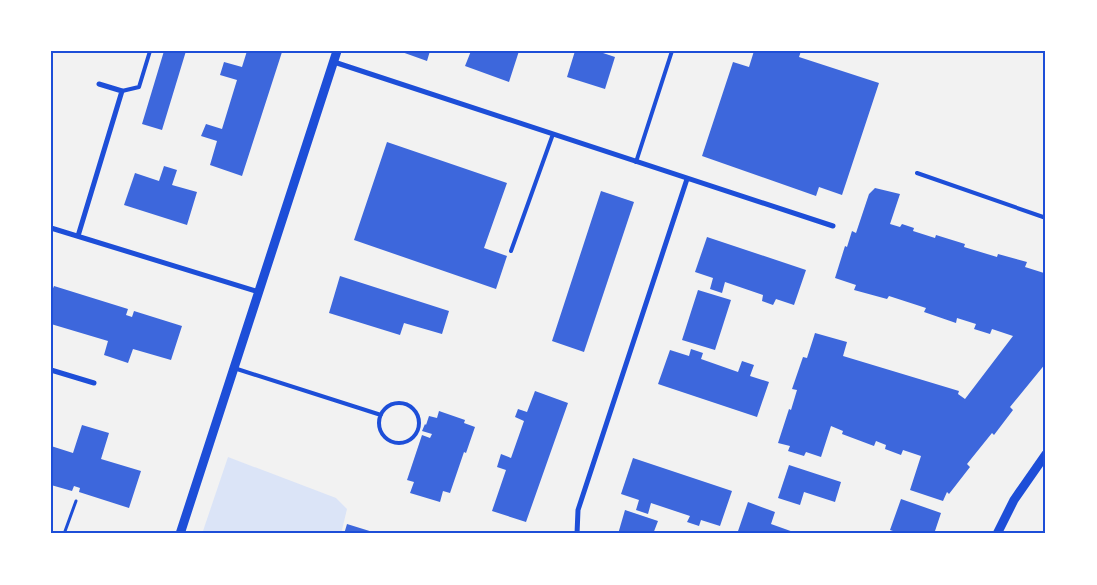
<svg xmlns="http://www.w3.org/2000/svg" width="1097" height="585" font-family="Overpass,sans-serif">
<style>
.green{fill:#dbe4f7}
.building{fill:#3d67dc}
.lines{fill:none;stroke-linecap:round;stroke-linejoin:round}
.path{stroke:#1d4ed8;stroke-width:3}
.service{stroke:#1d4ed8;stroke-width:4}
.minor{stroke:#1d4ed8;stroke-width:5}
.tertiary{stroke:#1d4ed8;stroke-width:9}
.neatline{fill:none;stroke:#1d4ed8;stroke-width:2}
</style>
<rect width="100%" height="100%" fill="#f2f2f2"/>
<path class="green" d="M228,457l108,41 11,11 -6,25h-139z"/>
<path class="building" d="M164,51h22l-24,79 -20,-6z
M247,51l35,1 -40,124 -32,-11 7,-24 -16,-5 5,-12 16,5 15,-49 -17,-5 4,-13 18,5z
M399,51h31l-3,10z
M471,51h48l-10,31 -44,-16z
M575,51h22l18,6 -10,32 -38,-12z
M754,51h47l-2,6 80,26 -37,112 -23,-8 -3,9 -114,-40 31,-94 16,5z
M387,142l120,41 -23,65 23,8 -11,33 -142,-49z
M164,166l13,4 -5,15 25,7 -10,33 -63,-20 11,-32 24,8z
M875,188l25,6 -10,30 10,3 2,-3 12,4 -1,3 22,7 1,-3 29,9 -1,3 33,10 1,-3 29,8 -2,5 19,6 2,-6v96l-36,44 3,3 -19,25 -2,-2 -25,31 3,3 -21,27 -2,-2 -4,9 -33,-11 11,-34 -18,-6 -2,5 -16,-6 1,-4 -10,-4 -2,5 -32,-12 1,-3 -12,-5 -10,31 -15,-5 -2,4 -16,-5 2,-5 -12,-3 11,-34 2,1 6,-20 -5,-1 11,-32 4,1 8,-25 32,9 -4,14 116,35 -1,3 7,5 48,-63 -21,-7 -2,5 -16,-5 2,-5 -19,-6 -1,5 -32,-11 2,-4 -37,-12 -2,3 -33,-9 2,-5 -21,-7 10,-32 2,1 5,-16 4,2 13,-39z
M601,191l33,11 -50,150 -32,-11z
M707,237l99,33 -12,35 -18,-6 -3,6 -11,-4 1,-6 -38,-13 -3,11 -12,-4 3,-11 -18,-6z
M340,276l109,35 -7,23 -38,-11 -4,12 -71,-22z
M54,286l74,23 -2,6 6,2 2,-6 48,15 -11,34 -38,-11 -5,14 -24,-8 4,-14 -57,-17v-31z
M698,290l33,10 -16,50 -33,-10z
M691,349l12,4 -2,6 37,13 4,-11 12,4 -4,11 19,6 -12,35 -99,-33 12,-34 19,6z
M535,391l33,12 -42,119 -34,-11 14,-41 -9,-3 4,-13 10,4 13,-37 -9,-4 3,-8 9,3z
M439,411l26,9 -1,3 11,4 -9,26 -2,-1 -14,41 -7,-2 -3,11 -30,-9 4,-11 -7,-2 15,-45 8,3 2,-4 -10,-3 3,-7 1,1 3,-9 8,2z
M82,425l27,8 -8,26 40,12 -12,37 -50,-16 1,-4 -6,-2 -2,5 -21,-6v-39l22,7z
M633,458l99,33 -12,35 -19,-6 -2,6 -12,-4 3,-6 -39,-13 -3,11 -12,-4 3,-10 -18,-6z
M789,465l52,17 -6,20 -31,-10 -4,13 -22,-7z
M901,499l40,14 -7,21h-32l-12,-4z
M748,502l27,10 -4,12 28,10h-62z
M625,510l33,11 -5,13h-35z
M347,524l29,9v1h-32z"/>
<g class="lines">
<path class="path" d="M64,534l12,-33"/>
<path class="service" d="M122,91l17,-4 11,-36
M636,162l36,-111
M917,173l129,45
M511,251l42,-117
M234,368l147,47
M379 423a20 20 0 1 1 40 0a20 20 0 1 1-40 0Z"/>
<path class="minor" d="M334,62l499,164
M51,228l208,64
M78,236l44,-145 -23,-7
M51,370l43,13
M577,534l1,-24 109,-331"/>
<path class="tertiary" d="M180,534l157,-483
M997,534l17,-34 32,-46"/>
</g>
<rect width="1097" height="585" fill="none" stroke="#ffffff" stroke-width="105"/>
<rect x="52" y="52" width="992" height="480" class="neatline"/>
</svg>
